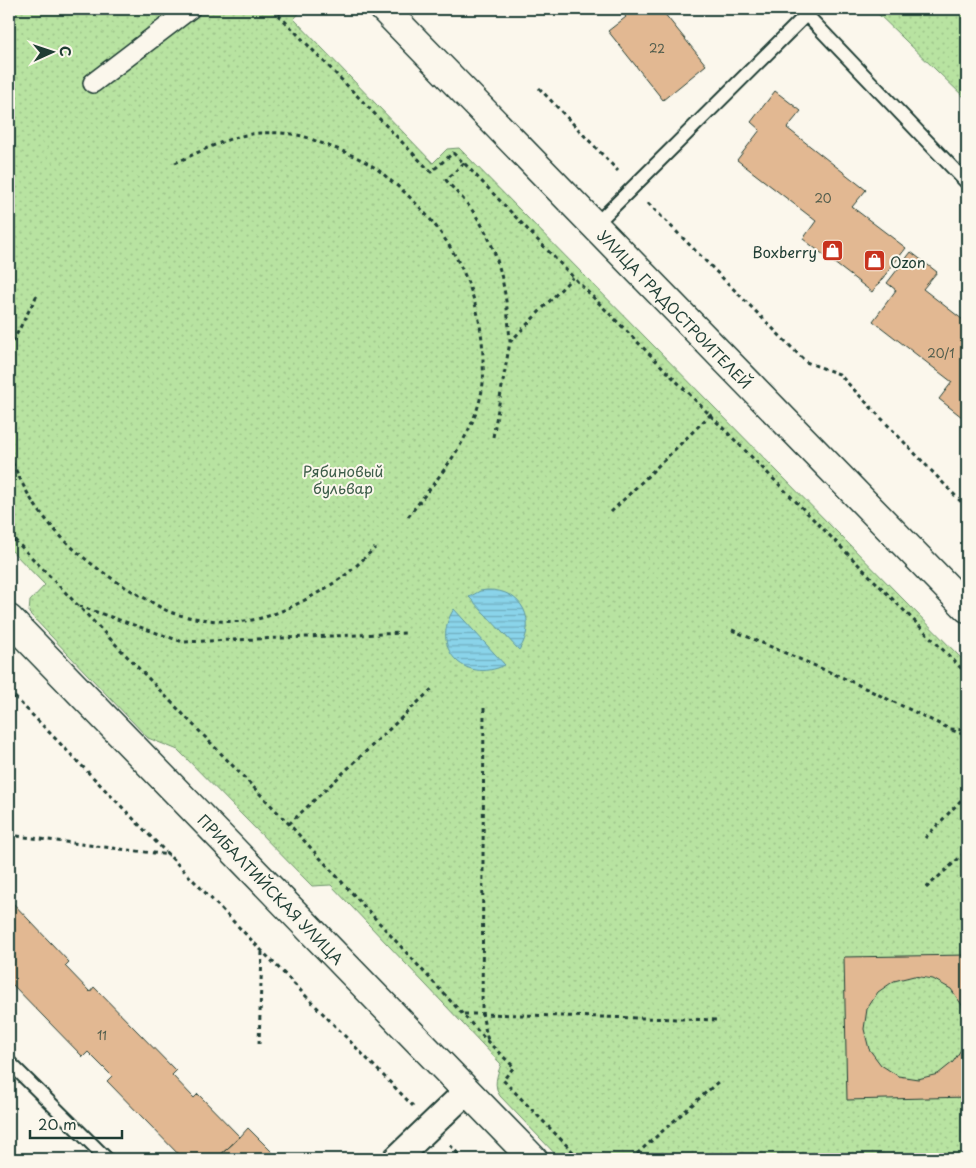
<svg xmlns="http://www.w3.org/2000/svg" width="976" height="1168" font-family="'Playpen Sans',sans-serif">
<style>
.park{fill:url(#park-dots);stroke:#6c906a}
.water{fill:url(#water-rules);stroke:#5f98a1}
.building{fill:#e2b892;stroke:#1f3d34;fill-rule:evenodd}
.lines{fill:none;stroke-linecap:round;stroke-linejoin:round}
.service-casing{stroke:#1f3d34;stroke-width:16}
.pedestrian-casing{stroke:#1f3d34;stroke-width:22}
.minor-casing{stroke:#1f3d34;stroke-width:29}
.tertiary-casing{stroke:#1f3d34;stroke-width:31}
.path{stroke:#1f3d34;stroke-width:3;stroke-dasharray:4 4;stroke-linecap:butt}
.service{stroke:#fbf7ec;stroke-width:12}
.pedestrian{stroke:#fbf7ec;stroke-width:19}
.minor{stroke:#fbf7ec;stroke-width:25}
.tertiary{stroke:#fbf7ec;stroke-width:28}
.labels{text-anchor:middle;dominant-baseline:central;stroke-width:4;stroke-linejoin:round;paint-order:stroke}
.number-label{font-size:12px;fill:#505c4c}
.poi-label{font-size:15px;fill:#1f3d34;stroke:#fbf7ec;text-anchor:end}
.street-label{font-size:15px;fill:#1f3d34;stroke:#fbf7ec}
.park-label{font-size:15px;fill:#3e5e4a;stroke:#fbf7ec}
</style>
<defs>
<pattern id="park-dots" width="8" height="8" patternUnits="userSpaceOnUse" patternTransform="scale(1.25)"><rect width="8" height="8" fill="#b8e3a1"/><path d="M2 2h.1M6 6h.1" fill="none" stroke="#9ec48b" stroke-width="1.8" stroke-linecap="round"/></pattern>
<pattern id="water-rules" width="6" height="5" patternUnits="userSpaceOnUse" patternTransform="scale(1.25)"><rect width="6" height="5" fill="#8ad4ea"/><path d="M0 2.5h6" fill="none" stroke="#70adbe"/></pattern>
</defs>
<rect width="100%" height="100%" fill="#fbf7ec"/>
<filter id="ink" filterUnits="userSpaceOnUse"><feTurbulence type="fractalNoise" baseFrequency=".02" numOctaves="2"/><feDisplacementMap in="SourceGraphic" scale="10" xChannelSelector="R" yChannelSelector="G"/><feConvolveMatrix kernelMatrix="1 2 1 2 8 2 1 2 1" color-interpolation-filters="sRGB"/></filter>
<g filter="url(#ink)">
<path class="park" d="M9,9h294l-9,10 139,144 14,-14 12,-1 508,516v495h-407l-60,-63c-7,-11 -3,-20 1,-32l-170,-179 -19,1 -134,-136 -30,-12 -119,-125 1,-12 15,-16 -36,-37z
M873,9h94v91z"/>
<path class="water" d="M487,590c36,-1 51,32 32,60l-50,-53 11,-6z
M454,609l51,56c-41,20 -76,-18 -51,-56z"/>
<path class="building" d="M619,9h50l-5,4 42,52 -43,35 -55,-69 18,-14z
M775,91l26,20 -14,17 79,62 -14,17 54,41 -34,44 -69,-53 13,-18 -79,-61 23,-30 -9,-8z
M911,252l26,20 -14,17 44,34v98l-28,-22 13,-17 -79,-61 23,-31 -9,-7z
M9,899l60,63 -4,4 25,26 4,-5 82,84 -4,4 22,23 4,-4 42,43 -24,22h-33l-76,-78 5,-5 -24,-24 -5,5 -74,-76z
M967,955v142l-120,3 -3,-143zM914,976l19,3 18,10 11,16 5,20 -3,20 -11,17 -15,12 -20,5 -20,-3 -17,-11 -12,-16 -5,-20 3,-20 11,-17 16,-11z
M248,1128l31,31h-63l24,-22z"/>
<g class="lines">
<defs>
<path id="service" d="M801,9l166,174
M594,226l212,-211
M9,1062l98,97"/>
<path id="pedestrian" d="M93,83l97,-74"/>
<path id="minor" d="M396,1159l71,-68"/>
<path id="tertiary" d="M384,9l583,599
M9,619l524,540"/>
</defs>
<use href="#service" class="service-casing"/>
<use href="#pedestrian" class="pedestrian-casing"/>
<use href="#minor" class="minor-casing"/>
<use href="#tertiary" class="tertiary-casing"/>
<path class="path" d="M273,9l158,163 22,-19 11,10 109,114 394,397
M539,88l79,83
M175,163c27,-12 55,-28 85,-30 12,-1 30,0 42,3 8,2 16,6 24,9 17,6 34,13 48,22 8,5 14,12 21,17 53,44 88,107 88,177 0,7 1,15 0,22 -6,52 -45,94 -75,134
M464,163l-18,17c9,11 20,21 28,33 27,38 33,83 36,129
M648,203l158,159 33,12 128,134
M9,349l28,-54
M493,437l17,-95 63,-65
M9,455c10,22 19,43 35,62 28,36 66,63 106,84 6,4 13,8 20,11 18,7 56,11 75,9 31,-3 74,-27 99,-45 11,-8 21,-19 31,-28
M611,512l100,-98
M9,534l280,290 199,218 26,25 -11,13 77,79
M79,606l104,36 223,-9
M732,630l116,50 102,49 17,1
M9,691l404,415
M484,708l-2,306 238,6
M952,730l15,6
M289,824l144,-136
M9,835l160,20
M925,838l42,-44
M926,888l41,-37
M464,1014h18l6,27
M259,1044l3,-92
M450,1145l13,14
M631,1159l88,-78"/>
<use href="#service" class="service"/>
<use href="#pedestrian" class="pedestrian"/>
<use href="#minor" class="minor"/>
<use href="#tertiary" class="tertiary"/>
</g>
</g>
<defs>
<symbol id="shop-square" viewBox="-11 -11 22 22"><rect x="-9" y="-9" width="18" height="18" rx="4" fill="#c8321e" stroke="#fbf7ec"/><path d="M-5-2.5h2.3a2.7 3.5 0 0 1 5.4 0H5L5.5 6h-11ZM-1.5-2.5h3a1.5 2.3 0 0 0-3 0Z" fill="#fff"/></symbol>
</defs>
<g fill-rule="evenodd">
<use href="#shop-square" x="820" y="238" width="25" height="25"/>
<use href="#shop-square" x="862" y="248" width="25" height="25"/>
</g>
<g class="labels">
<g class="number-label">
<text x="657" y="48">22</text>
<text x="823" y="198">20</text>
<text x="941" y="353">20/1</text>
<text x="102" y="1035">11</text>
</g>
<g class="poi-label">
<text x="817" y="251">Boxberry</text>
<text x="890" y="261" text-anchor="start">Ozon</text>
</g>
<g class="street-label">
<text transform="translate(675 309) rotate(46)">УЛИЦА ГРАДОСТРОИТЕЛЕЙ</text>
<text transform="translate(271 889) rotate(46)">ПРИБАЛТИЙСКАЯ УЛИЦА</text>
</g>
<g class="park-label">
<text x="343" y="470">Рябиновый<tspan x="343" dy="17">бульвар</tspan></text>
</g>
</g>
<rect width="976" height="1168" fill="none" stroke="#fbf7ec" stroke-width="30"/>
<rect x="15" y="15" width="946" height="1138" fill="none" stroke="#1f3d34" stroke-width="2" filter="url(#ink)"/>
<g transform="translate(52 52) rotate(87)" stroke="#fbf7ec" stroke-width="4" paint-order="stroke">
<path d="M0-4L9 19L0 12L-9 19Z" fill="#1f3d34"/>
<text y="-8" font-size="14" font-weight="bold" text-anchor="middle" fill="#1f3d34">С</text>
</g>
<path d="M30 1130v8h92v-8" fill="none" stroke="#1f3d34" stroke-width="2.5"/>
<text x="38" y="1130" font-size="15" fill="#1f3d34" stroke="#fbf7ec" stroke-width="4" paint-order="stroke">20 m</text>
</svg>
